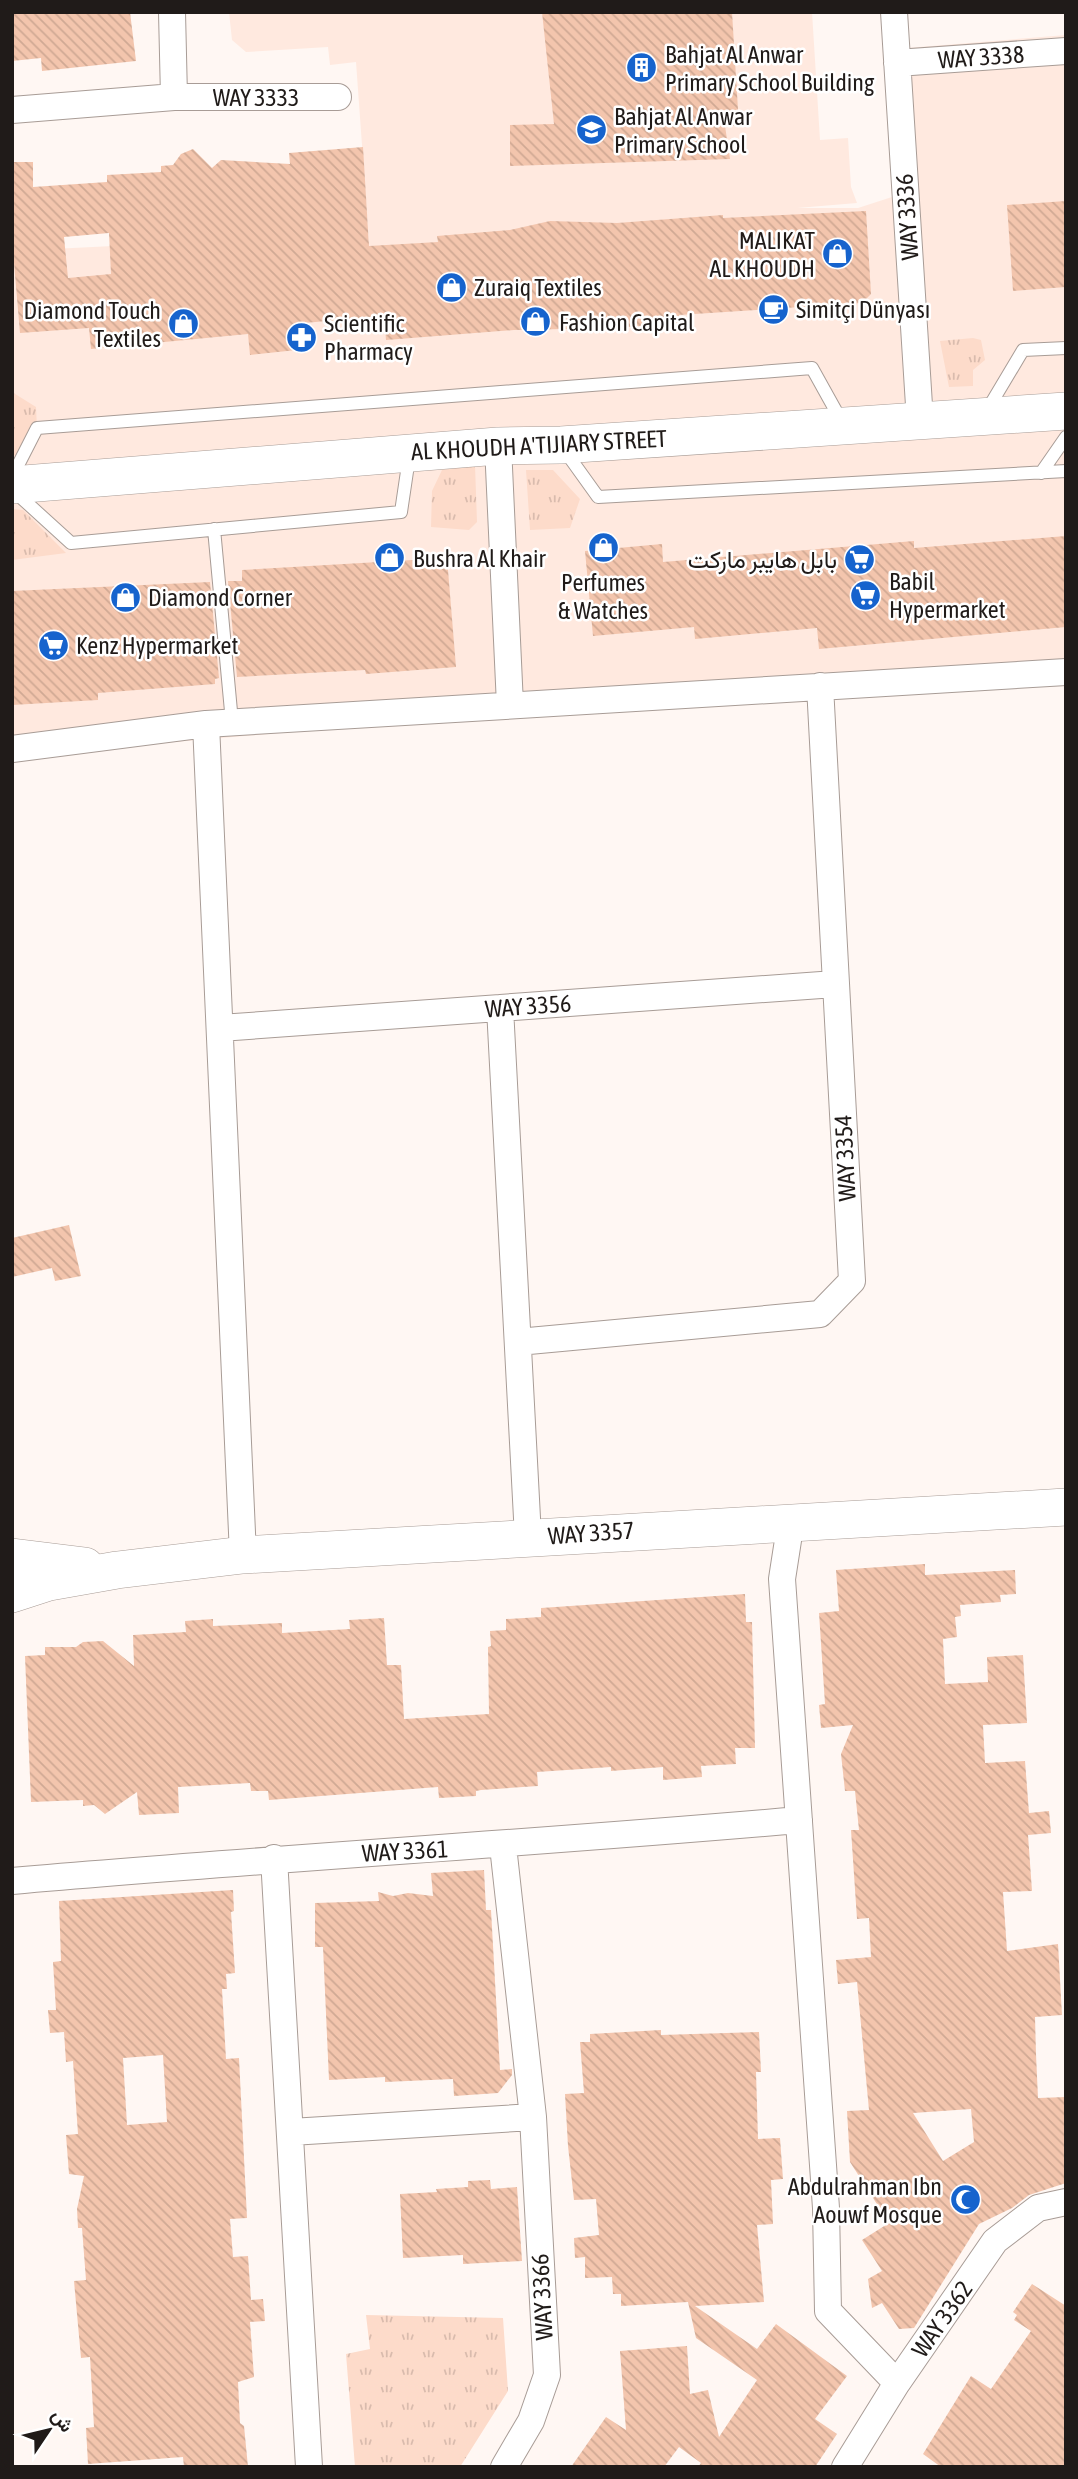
<svg xmlns="http://www.w3.org/2000/svg" width="1078" height="2479" font-family="'Asap Condensed',Vazirmatn,sans-serif">
<style>
.built{fill:#ffe9df}
.grass{fill:url(#grass-tufts)}
.building{fill:url(#building-back-hatch);fill-rule:evenodd}
.lines{fill:none;stroke-linecap:round;stroke-linejoin:round}
.lane-casing{stroke:#a89c96;stroke-width:14}
.street-casing{stroke:#a89c96;stroke-width:28}
.secondary-casing{stroke:#a89c96;stroke-width:38}
.lane{stroke:#fff;stroke-width:12}
.street{stroke:#fff;stroke-width:26}
.secondary{stroke:#fff;stroke-width:37}
.labels{text-anchor:middle;dominant-baseline:central;stroke-width:5;stroke-linejoin:round;paint-order:stroke}
.poi-label{font-size:24px;fill:#201b19;stroke:#fff;text-anchor:start}
.street-label{font-size:24px;fill:#201b19;stroke:#fff}
</style>
<defs>
<pattern id="grass-tufts" width="24" height="20" patternUnits="userSpaceOnUse" patternTransform="scale(1.75)"><rect width="24" height="20" fill="#fddbca"/><path d="M3 7l-1-3M5 7V3M7 7l1-3M15 17l-1-3M17 17v-4M19 17l1-3" fill="none" stroke="#d9bbad"/></pattern>
<pattern id="building-back-hatch" width="6" height="6" patternUnits="userSpaceOnUse" patternTransform="scale(1.75)"><rect width="6" height="6" fill="#f3c5ad"/><path d="M-1 5l2 2M0 0l6 6M5-1l2 2" fill="none" stroke="#d0a994"/></pattern>
</defs>
<rect width="100%" height="100%" fill="#fff7f3"/>
<path class="built" d="M229,12h583l8,128 28,-2 3,49 6,16 -60,5h61l34,-11 -9,-147 183,-15v647l-589,34 -465,40v-505l242,-12 115,3 -13,-180 -26,3 -2,-18 -82,5 -14,-12z"/>
<path class="grass" d="M973,338l8,2 4,20 -12,10v16l-24,1 -9,-46z
M12,392l24,15 1,21 -20,27 -5,1z
M475,465l2,57 -8,8 -38,-3 1,-36 10,-21z
M526,470h27l27,29 -10,29 -40,2z
M12,509l11,1 43,43 -54,7z
M366,2315l137,3 5,73 -48,76h-105l-9,-113 24,-5z"/>
<path class="building" d="M12,12h118l6,49 -94,10 -1,-13 -29,3z
M542,12h190l7,114h-14l5,33 -220,7v-41l44,-1z
M363,147l6,99 69,-4 -1,-6 73,-6 40,-9 67,2 106,-8v3l143,-7 5,83 -9,9 -183,12 1,8 -63,5 -103,2 -128,10 -2,-24 -80,7 2,26 -56,6 -2,-21 -157,15 -2,-21 -69,5 -8,-94v-77h21v25l74,-5v-7l54,-3v-6l12,-1 8,-11 12,-5 19,19 9,-8 69,4 -1,-11zM109,233l2,41 -43,4 -4,-41z
M1066,201v86l-53,4 -6,-86z
M1066,536v91l-247,22 -2,-21 -122,11 -1,-12 -101,9 -8,-85 77,-7 1,18 251,-21v7z
M447,558l9,109 -90,7 -1,-4 -128,7 -9,-96h14v-11z
M210,582l9,96 -4,1v5l-117,9v7l-86,5v-114z
M69,1225l12,51 -26,5 -3,-13 -40,9v-39z
M925,1564v11l90,-5 1,24 -16,1 1,7 -41,3 1,11 -6,1 2,20 -14,2 2,45 43,-2 -1,-25 36,-2 4,68 -44,2 2,38 40,-2 4,52 20,-2 2,22 -23,2 4,56 -29,1 4,59 51,-7 4,71 -27,2 1,37 2,44 28,-1v86l-37,12 -17,13 -33,16 -65,104 -15,1 -17,-26 -10,5 -4,-29 14,-8 -20,-31 27,-17 -39,-61 -3,-51 22,-1 -12,-128 -19,2 -2,-24 35,-3 -2,-39 -12,1 -6,-89h8l-4,-39h-10l-4,-37 12,-29 -32,3 -2,-23 6,-1 -6,-91 20,-2 -3,-41zM971,2109l3,33 -31,19 -30,-48z
M745,1594l1,28h6l3,126h-20l1,16 -35,2 1,11 -39,3v-13l-52,4v-4l-74,5 1,14 -57,4 -5,1v5l-37,2 -1,-11 -169,13 -1,-9h-17l-1,-8 -72,4 1,26 -40,2 -2,-23 -32,22 -11,-9 -11,1v-6l-52,2 -6,-146 20,-1v-8h31l7,-5 20,-1 31,25 -1,-31 53,-3 -1,-11 28,-2v7l69,-3v10l68,-4 -1,-9 35,-2 3,47h14l3,54 85,-5 -1,-67 3,-1 -1,-15 16,-1v-11l35,-2v-9z
M484,1870l2,40h5l9,160 12,-1v6l-14,18 -44,3 -1,-17 -68,3v-5l-56,3 -6,-133h-8v-44l64,-2 -1,-9 15,4 15,-3 25,3 -2,-23z
M233,1890l1,21 -3,1 4,61 -9,1 1,15h-5l4,70 13,-1 8,160 -17,1 3,38 15,-1 3,44 12,-1 2,22 -15,1 4,55 -16,5 2,41 4,3 4,41h-64l-1,-10 -95,7 -2,-36 8,-1 -4,-70 -9,1 -7,-77 12,-1 -4,-52h-4l-1,-19 7,-33 -15,-2 -3,-39 12,-1 -5,-73 -7,1 -2,-30 -14,1 -2,-23h8l-3,-48 8,-1 -2,-60zM163,2055l4,67 -40,3 -4,-67z
M661,2030v5l98,-3 2,40h-5l2,67 22,-1 3,41 -12,1 2,44 -16,1 7,77 -69,4 62,43 19,-25 71,52 -32,43 22,15 -22,33h-117l3,-4 -22,-16 -15,20h-93l35,-50 20,13 -6,-79 67,-5 3,48 18,-4 11,47 38,-57 -61,-42 -8,-36 -67,4v-12h-8l-1,-17 -27,1v-21l-10,1 -1,-20 25,-3 -3,-36 -22,1 -6,-54 -3,-52 19,-1 -4,-51h10v-8z
M490,2180l1,9 26,-2 5,74 -59,3v-9l-60,3 -3,-64 37,-2 -1,-3 32,-2v-6z
M1032,2284l34,22v161h-125l-18,-13 48,-78 20,13 40,-58 -17,-11 3,-5 -4,-3z"/>
<g class="lines">
<defs>
<path id="lane" d="M986,412l37,-62 43,-2
M565,451l33,46 468,-26
M1041,473l25,-36
M12,477l25,-49 775,-60 30,54
M15,492l56,51 330,-31 8,-54
M214,529l18,193"/>
<path id="street" d="M172,12l2,85
M894,12l26,409
M897,63l169,-12
M12,110l162,-13h164
M498,446l12,259
M206,724l37,831
M12,749l194,-25 860,-52
M500,1008l28,529
M220,1028l615,-44
M518,1342l302,-28 32,-33 -32,-595
M791,1521l-9,58 44,629 2,103 69,72
M503,1846l30,271 14,258 -16,46 -27,46
M274,1858l35,609
M12,1881c262,-23 525,-38 787,-61
M291,2132l242,-15
M845,2467l52,-84 98,-142 43,-33 28,-6"/>
<path id="secondary" d="M12,485l486,-39 63,-1 505,-34
M12,1557l73,9
M12,1594l37,-12 68,-12 126,-15 823,-48"/>
</defs>
<use href="#lane" class="lane-casing"/>
<use href="#street" class="street-casing"/>
<use href="#secondary" class="secondary-casing"/>
<use href="#lane" class="lane"/>
<use href="#street" class="street"/>
<use href="#secondary" class="secondary"/>
</g>
<defs>
<symbol id="building-disc" viewBox="-11 -11 22 22"><circle r="9.5" fill="#1663cd" stroke="#fff"/><path d="M-4-6H4V6H1V3H-1V6H-4ZM-2.5-4.3h1.7v1.8h-1.7ZM.8-4.3h1.7v1.8H.8ZM-2.5-1h1.7V.8h-1.7ZM.8-1h1.7V.8H.8Z" fill="#fff"/></symbol>
<symbol id="school-disc" viewBox="-11 -11 22 22"><circle r="9.5" fill="#1663cd" stroke="#fff"/><path d="M0-5L7-2L0 1L-7-2ZM-4 1L0 2.5L4 1V4Q0 6-4 4Z" fill="#fff"/></symbol>
<symbol id="shop-disc" viewBox="-11 -11 22 22"><circle r="9.5" fill="#1663cd" stroke="#fff"/><path d="M-5-2.5h2.3a2.7 3.5 0 0 1 5.4 0H5L5.5 6h-11ZM-1.5-2.5h3a1.5 2.3 0 0 0-3 0Z" fill="#fff"/></symbol>
<symbol id="cafe-disc" viewBox="-11 -11 22 22"><circle r="9.5" fill="#1663cd" stroke="#fff"/><path d="M-5.5-4.5H6V0H3Q3 3.5 0 3.5H-2.5Q-5.5 3.5-5.5 0ZM3-3.2v2h1.7v-2ZM-6 4.5H4V6H-6Z" fill="#fff"/></symbol>
<symbol id="pharmacy-disc" viewBox="-11 -11 22 22"><circle r="9.5" fill="#1663cd" stroke="#fff"/><path d="M-2-6h4v4h4v4h-4v4h-4v-4h-4v-4h4Z" fill="#fff"/></symbol>
<symbol id="supermarket-disc" viewBox="-11 -11 22 22"><circle r="9.5" fill="#1663cd" stroke="#fff"/><path d="M-6-5.5h2.5l.6 2H6L4.5 2H-2.5L-4.4-4H-6ZM-1.5 3.2a1.3 1.3 0 1 0 .1 0ZM3 3.2a1.3 1.3 0 1 0 .1 0Z" fill="#fff"/></symbol>
<symbol id="mosque-disc" viewBox="-11 -11 22 22"><circle r="9.5" fill="#1663cd" stroke="#fff"/><path d="M3.5-4.9A6 6 0 1 0 3.5 4.9A5 5 0 1 1 3.5-4.9Z" fill="#fff"/></symbol>
</defs>
<g fill-rule="evenodd">
<use href="#building-disc" x="624" y="50" width="35" height="35"/>
<use href="#school-disc" x="574" y="112" width="35" height="35"/>
<use href="#shop-disc" x="820" y="236" width="35" height="35"/>
<use href="#shop-disc" x="434" y="270" width="35" height="35"/>
<use href="#cafe-disc" x="756" y="292" width="35" height="35"/>
<use href="#shop-disc" x="518" y="304" width="35" height="35"/>
<use href="#shop-disc" x="166" y="306" width="35" height="35"/>
<use href="#pharmacy-disc" x="284" y="320" width="35" height="35"/>
<use href="#shop-disc" x="586" y="530" width="35" height="35"/>
<use href="#shop-disc" x="372" y="540" width="35" height="35"/>
<use href="#supermarket-disc" x="842" y="542" width="35" height="35"/>
<use href="#supermarket-disc" x="848" y="578" width="35" height="35"/>
<use href="#shop-disc" x="108" y="580" width="35" height="35"/>
<use href="#supermarket-disc" x="36" y="628" width="35" height="35"/>
<use href="#mosque-disc" x="948" y="2182" width="35" height="35"/>
</g>
<g class="labels">
<g class="poi-label">
<text x="665" y="54">Bahjat Al Anwar<tspan x="665" dy="28">Primary School Building</tspan></text>
<text x="614" y="116">Bahjat Al Anwar<tspan x="614" dy="28">Primary School</tspan></text>
<text x="815" y="240" text-anchor="end">MALIKAT<tspan x="815" dy="28">AL KHOUDH</tspan></text>
<text x="474" y="287">Zuraiq Textiles</text>
<text x="796" y="309">Simitçi Dünyası</text>
<text x="161" y="310" text-anchor="end">Diamond Touch<tspan x="161" dy="28">Textiles</tspan></text>
<text x="559" y="322">Fashion Capital</text>
<text x="324" y="323">Scientific<tspan x="324" dy="28">Pharmacy</tspan></text>
<text x="413" y="558">Bushra Al Khair</text>
<text x="837" y="559" text-anchor="end">بابل هايبر ماركت</text>
<text x="889" y="581">Babil<tspan x="889" dy="28">Hypermarket</tspan></text>
<text x="603" y="582" text-anchor="middle">Perfumes<tspan x="603" dy="28">&amp; Watches</tspan></text>
<text x="148" y="597">Diamond Corner</text>
<text x="76" y="645">Kenz Hypermarket</text>
<text x="942" y="2186" text-anchor="end">Abdulrahman Ibn<tspan x="942" dy="28">Aouwf Mosque</tspan></text>
</g>
<g class="street-label">
<text transform="translate(981 57) rotate(-4)">WAY 3338</text>
<text x="256" y="97">WAY 3333</text>
<text transform="translate(907 217) rotate(-94)">WAY 3336</text>
<text transform="translate(539 445) rotate(-3)">AL KHOUDH A'TIJIARY STREET</text>
<text transform="translate(528 1006) rotate(-4)">WAY 3356</text>
<text transform="translate(845 1158) rotate(-93)">WAY 3354</text>
<text transform="translate(591 1533) rotate(-4)">WAY 3357</text>
<text transform="translate(405 1851) rotate(-3)">WAY 3361</text>
<text transform="translate(542 2297) rotate(-93)">WAY 3366</text>
<text transform="translate(942 2319) rotate(-55)">WAY 3362</text>
</g>
</g>
<rect width="1078" height="2479" fill="none" stroke="#201b19" stroke-width="28"/>
<g transform="translate(49 2430) rotate(55)" stroke="#ffffff" stroke-width="5" paint-order="stroke">
<path d="M0-5L12 26L0 18L-12 26Z" fill="#201b19"/>
<text y="-10" font-size="19" font-weight="bold" text-anchor="middle" fill="#201b19">ش</text>
</g>
</svg>
